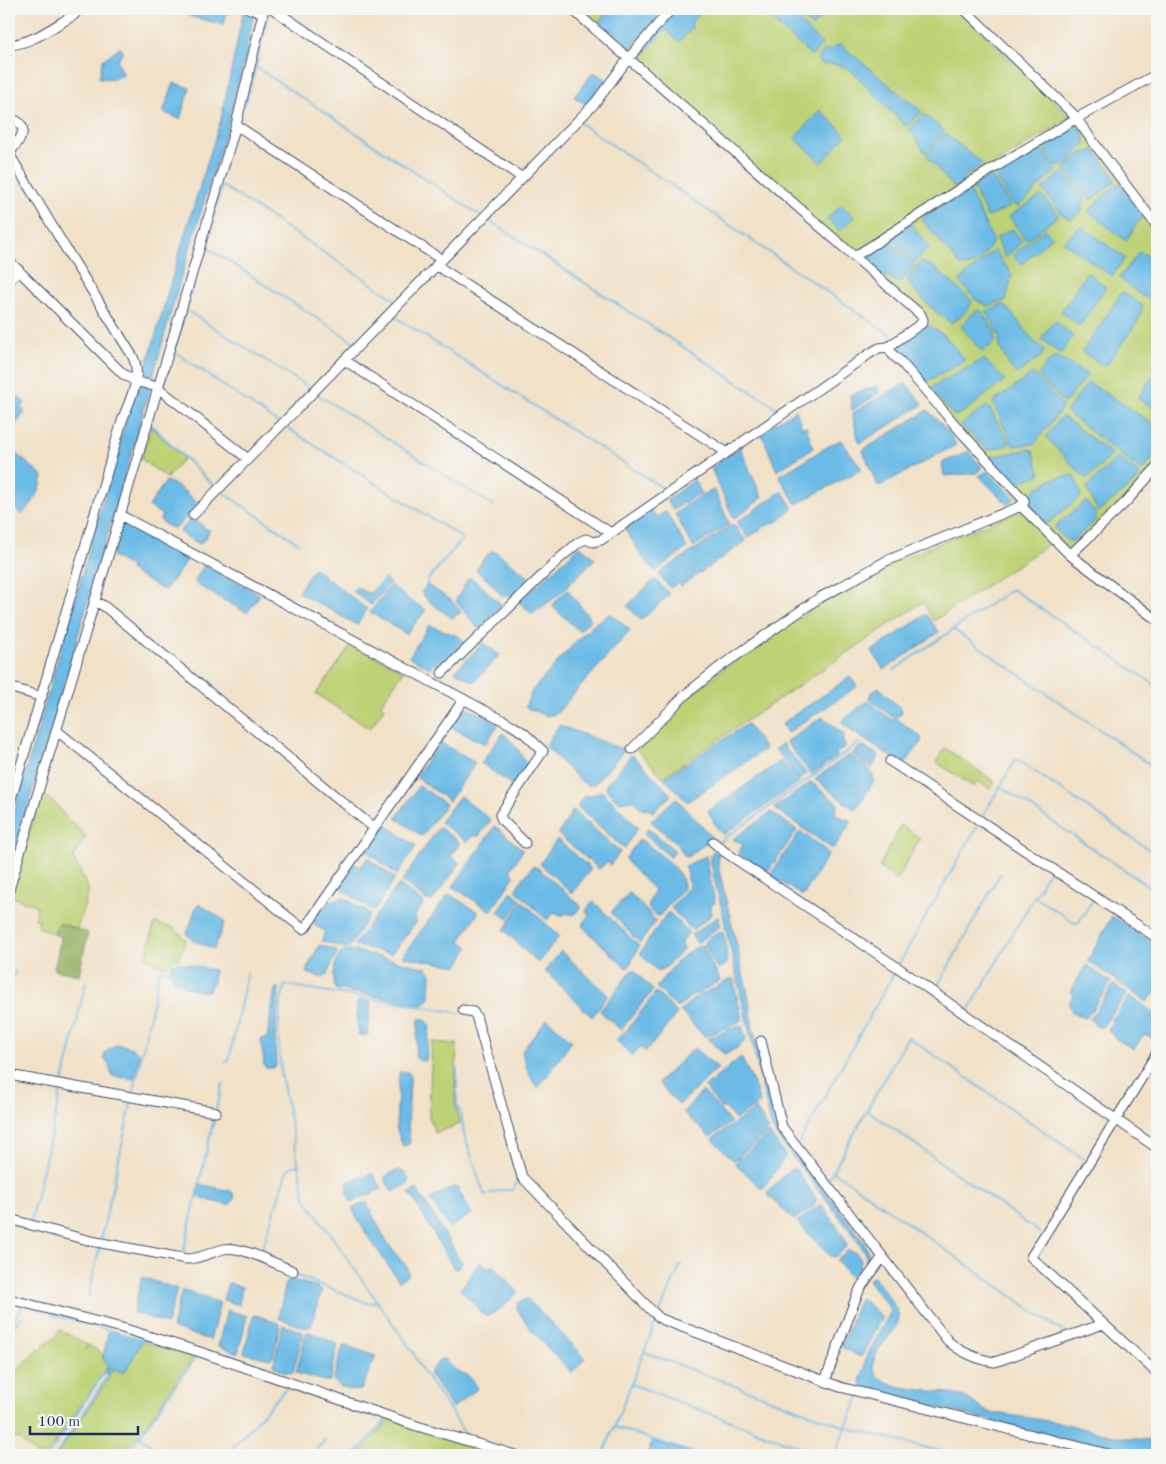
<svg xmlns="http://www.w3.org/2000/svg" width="1166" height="1464" font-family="'Old Standard TT',serif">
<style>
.green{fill:#bdd275;stroke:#6c806a}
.forest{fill:#96b466;stroke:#587262}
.water{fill:#6cbbe6;stroke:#4475a2}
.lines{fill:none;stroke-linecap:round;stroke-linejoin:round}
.stream{stroke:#6cbbe6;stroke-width:2}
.street-casing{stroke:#3b4a6e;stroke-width:11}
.street{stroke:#fff;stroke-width:9}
</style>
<rect width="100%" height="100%" fill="#f6f6f2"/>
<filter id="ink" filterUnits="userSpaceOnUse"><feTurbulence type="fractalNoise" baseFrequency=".02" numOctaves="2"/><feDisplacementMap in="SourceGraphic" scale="10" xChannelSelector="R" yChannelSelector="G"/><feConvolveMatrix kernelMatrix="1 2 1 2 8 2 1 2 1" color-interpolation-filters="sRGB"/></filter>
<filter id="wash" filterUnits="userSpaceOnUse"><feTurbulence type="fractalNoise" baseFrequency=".0096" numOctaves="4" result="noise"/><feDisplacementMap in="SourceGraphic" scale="20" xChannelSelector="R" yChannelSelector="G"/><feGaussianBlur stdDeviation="1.12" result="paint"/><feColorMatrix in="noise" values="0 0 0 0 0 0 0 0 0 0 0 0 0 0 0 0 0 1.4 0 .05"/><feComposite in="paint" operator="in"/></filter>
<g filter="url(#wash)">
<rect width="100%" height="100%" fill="#f1e1c7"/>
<path class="green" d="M576,9h91l-39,46z
M674,9h284l112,108 -216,137 -222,-195z
M1077,120l80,109v235l-28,32 -60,54 -42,-41 -136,-161 34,-25 2,-5 -66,-59 2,-6z
M151,427l33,31 -17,20 -26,-19z
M1022,510l30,32 -117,78h-2l-10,-18 -260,175 -26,-27 45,-47 37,-31 105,-71 28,-14 41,-25z
M352,644l52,27 -24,34 4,3 -14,21 -54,-35z
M945,748l50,34 -5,7 -12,-8 -4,6 -38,-25z
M41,793l16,12 8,11 21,20 -13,22 16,32 -12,39 -18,-6 -5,11 -16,-7 1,-7 -4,-1 2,-13 -27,-10z
M901,825l19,13 -23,42 -18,-13z
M155,923l19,5 12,11 -7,20h-6l-6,7h-6l-15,-8 8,-34z
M432,1042l25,2 -2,49v11l5,20 -25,9 -6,-16z
M60,1330l28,15 -3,5 4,-5 14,9v4l5,9 -62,88h-10l-16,-15 1,-2 -12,2c0,-19 -3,-41 3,-59 3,-10 15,-20 22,-27 9,-9 19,-13 26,-24z
M142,1341l52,15 -55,79 -9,9 -17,9 -1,2h-55l52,-77v-4l3,-4 11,2 3,-2z
M390,1419l101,32 -2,4h-132z"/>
<path class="forest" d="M59,923l29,10 -9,42 -25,-5 7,-33 -7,-3z"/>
<path class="water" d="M189,9h40l-6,16 -34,-9z
M244,9h11l-9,44 -19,74 -49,160 -43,154 -126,430v-41l119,-416 16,-39 42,-145 35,-111z
M616,9h34l8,7 -29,33 -14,-11 -1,-4 -4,-5 -7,2 -6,-6 5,-7z
M676,9h27l-12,14 1,5 -13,14 -13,-12 -3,1 -26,31 -4,-4z
M763,9h24l35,35 -10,12 -34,-30z
M793,9h35l-16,18z
M840,44l82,68 -16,15 -53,-55c-9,-8 -19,-8 -31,-8l-4,-5 6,-10 4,2z
M121,48l2,4 -6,8 7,15 -13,4 -12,-1 4,-18 14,-11z
M593,72l13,7 -9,15 -10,11 -13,-8z
M174,83l16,5 -10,31 -17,-7z
M820,110l26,25 -24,28 -27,-25z
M924,114l21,18 -20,21 -9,-15 -7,-8z
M1076,124l8,10 1,9 -8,10 -15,14c-10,-2 -15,-14 -20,-22l1,-3 21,-12 1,1z
M946,134l37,30 -19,13 -2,5 -8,6 -28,-33z
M1036,147h3l18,23 -23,21v2l-16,13 -4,-1 -20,-31z
M1094,150l16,21 5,9 -1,2 -21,17 -4,-1 -24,-28 1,-3 14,-13z
M1061,173h3l22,27 -5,5 1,6 -12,9 -7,-5 -21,-26z
M991,176l20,30 -22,11 -2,-1 -15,-30z
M1119,183l2,1 24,31 -9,10 -10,16 -38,-30 21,-20z
M967,189l2,1 24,50c-1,7 -15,23 -23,26 -2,0 -7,0 -9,0l-34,-40 -4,-6v-3z
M1042,195l17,20 -33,26 -17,-25z
M841,205l13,12 -14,14 -13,-12z
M912,224l7,11 11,12 -15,15 -10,-8 -14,-18z
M1081,226l44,32 -13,18 -49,-34z
M1013,229l9,13 -17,16 -8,-19 1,-3z
M1045,229l7,8 -31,28 -9,-9z
M889,238l13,16 13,11 -13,16 -4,2 -9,-7 -5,1 -21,-19 1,-2z
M1157,247v59h-1l-11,-10h-3l-23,-18 20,-26 10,4z
M994,250c5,4 6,10 10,14 3,4 6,6 8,11l-6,25 -18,6 -12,-6 -17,-19z
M921,261l14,7 37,33c-3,9 -13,18 -21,22l-22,-17 -21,-24v-3z
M1087,272l19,15 -26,39 -19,-14z
M1122,292l21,14 -5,15 -33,46 -23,-15z
M1004,304l30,37 11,9 -5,7 -23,17 -6,-6 -11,-20 -1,-13 -13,-24z
M979,310l3,2 13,20v10l-13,10 -21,-26 12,-13z
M1053,322h4l16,14 -12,18 -20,-15z
M928,325l16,10 21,25 -39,22 -4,-1 -28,-31z
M1058,357l30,18 -5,5 -17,22h-3l-25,-27 12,-15z
M984,359l21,21c-16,12 -30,25 -47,35h-5l-23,-27z
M1157,370v41l-19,-13z
M1034,374l28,31 -2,6 -26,33 -20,2 -2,-1 -19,-43 38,-27z
M1088,382l69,44v28l-13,16 -5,-1 -73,-57z
M904,384l3,1 16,19 -1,1 -60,37 -3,1 -7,-30z
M877,386l3,7 -28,17 -2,-15z
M9,392l2,1 2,-1 12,11 -4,5 4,4 -16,23z
M987,406l3,3 19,34 -1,2 -19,5 -3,-1 -25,-24z
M796,410l6,18 4,-2 7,22 -36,23 -16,-39z
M928,410l23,25 5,10 -75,40h-4l-14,-35z
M1062,416l50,38 -1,2 -23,22h-3l-38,-40v-3z
M841,440l21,29 -66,35 -17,-28 53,-32z
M740,447l22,51 -28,21 -23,-51z
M1031,449l2,2 8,23 -26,10 -25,-27z
M968,451l14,16 -5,6 -33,3 -2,-13c9,-5 18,-6 26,-12z
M10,453h5l28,23c-3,18 -9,27 -22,39l-12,-14v-42z
M1117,458l3,1 20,15 -1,5 -41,33 -11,-23 1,-3z
M987,471l28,27 -7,7 -29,-29z
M1074,475l7,18 -1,4 -33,27 -17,-19 -3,-8 7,-5 2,-4 10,-4 2,-4z
M694,480l7,12 -28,18 -6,-10z
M166,481c12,4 23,14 32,23v2l-22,22c-8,0 -11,-3 -16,-8l2,-5 -13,-9z
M713,490l2,1 14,32 -1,2 -35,22 -18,-33 24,-18z
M782,491l9,14 1,4 -12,11 -17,7 -15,11 -11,-16z
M1086,501l10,13v6l-23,21h-5l-13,-12 1,-3z
M649,509l7,8 10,-5 21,36 -32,23 -13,-15 -18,-28z
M193,517l12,11 5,2 -4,7 -6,7 -20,-11 2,-5z
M125,522l65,34 -24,33h-4l-32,-18 1,-4 -19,-11 10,-33z
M733,524l13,17 -65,45 -3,-3 -8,5 -12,-14z
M580,546l15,13 -35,35 -28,20 -13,-12z
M492,551l4,1 32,24 -4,9 -12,10h-6l-3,2 -11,-13 -16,-14 8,-12z
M205,564l54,30v2l-12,17 -50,-28 -2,-4 9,-16z
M314,568l53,41 -10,16 -59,-33z
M385,578l5,5 -19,22 -19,-14 4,-4 11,6h3z
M470,578l7,4 25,23 -23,24 -22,-26 -1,-3 12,-21z
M655,579l15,15 -29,26 -14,-14z
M391,585l18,15 17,10 -20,24 -36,-22z
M427,585l24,15 10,12 -9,6 -21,-15 -10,-10z
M568,590l23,30 -12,11 -27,-25 7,-8z
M610,613l20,17 -2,3 -72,81 -9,2 -22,-9 7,-16 44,-50 22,-20 2,1z
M925,615h2l12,17 -55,38 -12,-19z
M429,625l29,11 9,7 -20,20 -4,-3 -5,6 -5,-3 -3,5 -21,-11z
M483,643l17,12 -26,27 -19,-11z
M850,677l7,9 -2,2 -68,45 -5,-9 2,-2z
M879,687l23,23 -1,4 -7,4 -25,-19 2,-6z
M867,701l25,19 5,-1 24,18v5l-16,22h-3l-52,-34 -9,-8z
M467,709h3l29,15 -14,20 -31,-15 -3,-4 8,-13z
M822,717l22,17 -1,8 3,3 -10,9 1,2 -26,18 -25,-32z
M747,724l18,25 -78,53 -23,-24z
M559,725l65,25 -27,32 -8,4 -8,-5 -36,-35z
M503,733l14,15 10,17 -15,20 -31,-22z
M439,742l35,20 1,2 -26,37 -33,-24z
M782,744l25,30 -8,6 -24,-31z
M861,746h3l15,10 -7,12 -20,-14z
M849,755c10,7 25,13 25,26l-18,29h-1l-39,-30v-2z
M630,756h4l37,39 -18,17 -6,-4 -5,1 -9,-9 -14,2 -13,-13v-4z
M781,761l18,21 -76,53 -6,-7 -9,-17z
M811,782l26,21 1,2 -3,9 16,7v2l-17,25h-3l-57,-40z
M419,786l27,18 -24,32 -26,-18z
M602,791l36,36 -14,22 -47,-43 7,-10h6z
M460,796l31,24 -12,16h-7l-5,6 -27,-20z
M676,798l35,38 -1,4 -21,16 -4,1 -6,-11 -28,-25z
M573,810l47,42 -10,13 -3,-3 -8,7 -40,-34v-2z
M771,812l26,18 -30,43 -29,-20 5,-8 -10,-6z
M383,823l33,23 -19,29 -33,-26z
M495,826l28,24 -13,20 5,5 -24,36 -38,-24z
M439,827l21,16 -9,13 9,7 -28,38 -6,-1 -24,-19z
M648,828l27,23 -5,6 -26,-23z
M800,831l29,22 -26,43 -33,-21z
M557,839l34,30 -19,24 -32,-29z
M639,840h2c12,9 45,32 43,48l-25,28c-15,-5 -11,-13 -5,-24l-1,-3 -19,-19 -9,-11z
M715,852l3,1 1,17 20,85c0,8 2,13 4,20 5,16 8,33 9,49l23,97 4,10 23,28 62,83c5,10 10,24 2,34v-20l-5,-10 -25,-34 -48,-61 -14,-19 -3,-7 -44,-191c-4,-27 -14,-52 -17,-79z
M706,856l9,47 -4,2 1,10 -20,15 -21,-22 18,-21v-3l-4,-18z
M368,858l27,20 -19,30 -3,3 -34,-24 15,-23 6,3z
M533,866l5,2 43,38 -7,9 -8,-2 -4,3 -7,-4 -8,8 -31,-30 3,-6z
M399,884l25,19 -9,12 1,8 -25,31 -37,-9z
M511,891l10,8 -13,20 -10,-7z
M629,893h1l26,28 -16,22 -28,-29v-3z
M450,895l28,17 -1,3 -17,26 9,6 -11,19 -54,-9v-3l43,-58z
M343,897l27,17 -20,32 -5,2 -23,-7 3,-10 -11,-6v-4l15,-21 6,1z
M522,901l37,35 -21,27 -34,-33z
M593,901l46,45 -11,22 -3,-1 -43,-41 7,-11 -3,-4z
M199,904l26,17 -11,28 -22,-9 -5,-6 9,-27z
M667,913h3l19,19 -8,10 3,6 -2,3 -16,16 -9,4 -17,-18z
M1112,916l45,30v44l-10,12 -59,-41z
M718,917l2,9 -23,17 -6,-8z
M722,931c5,11 4,21 5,33l-8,4 -3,-2 -12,-22c3,-6 12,-12 18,-13z
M319,945l17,5 1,2 -10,23 -3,3 -17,-5v-4z
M702,945l17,33 1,3 -23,13h-3l-16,13h-2l-20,-20c12,-15 28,-36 46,-42z
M351,950l76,18 4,6 -1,24 -7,7 -88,-16c-3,-8 -1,-33 8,-37 3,-2 6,-2 8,-2z
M561,951l47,44 -16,22 -47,-46z
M178,962l36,8 -1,11 -4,9 -5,2 -19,-5 -3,-4 -9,-2 -2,-10 1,-7z
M1086,965l25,17 -24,35 -3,1 -12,-6 -3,-9 4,-7 -2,-5z
M632,970h2l19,20 -32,40 -21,-19z
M733,978l9,42 -37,17 -25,-26 13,-12z
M1114,984l13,10 -25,33h-5l-7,-8z
M277,987l2,2 -4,44 1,33 -4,2h-6l-2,-2c0,-9 -3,-19 -3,-27l6,-1 8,-49z
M656,992l21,21 -16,21 -16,17 -5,-4 -8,9 -16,-16 11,-10z
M1130,996l27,19v28l-8,-7 -5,-1c-5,4 -6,9 -10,14l-18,-10 -8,-9 5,-11z
M359,1000l12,2 -3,31 -1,2h-9l-1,-29z
M419,1019h6l5,5 -4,36c-4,2 -9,0 -11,-3z
M547,1019l25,22 -34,47c-9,-11 -13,-23 -16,-37z
M738,1025l4,1 4,13 -6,7 -15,9 -17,-16z
M115,1045c9,-1 18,3 25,8l-6,26 -22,-3 -4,-14 -4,-3 1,-6z
M694,1048l24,20 -39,37 -21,-22z
M741,1057l13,27 6,19 -25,17 -10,-13 -4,2 -16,-22z
M399,1072h9l2,3c0,23 -4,45 0,68l-7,4 -7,-20z
M703,1091l28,32 -21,14 -27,-25z
M756,1109l13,21 -35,31 -22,-22z
M769,1133l17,23 -24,33 -27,-26z
M794,1169l3,1 19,29 -2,7 -20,14 -28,-27 24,-23z
M400,1170l5,3 4,7 -1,4 -15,8 -8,-11v-4l5,-4z
M371,1174h2l9,15 -30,13 -2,-2 -3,-7v-11z
M199,1184l32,7c6,6 3,11 -3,14 -11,-2 -21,-6 -32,-8z
M456,1186l16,28 -23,14 -19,-29z
M417,1189l45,74 -5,6h-3l-41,-71 -4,-4z
M364,1203h3c9,19 18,39 32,55 5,6 10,8 9,17l-9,6 -32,-46 -15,-26z
M821,1204l23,33 3,9 -12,11 -5,-1 -33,-34z
M849,1250l8,4 4,6 -2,7 2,8 -4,4 -4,1 -16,-19v-2z
M480,1262l7,6 5,-3 26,27 -14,14 -18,11 -20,-22 -6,-5z
M873,1276c6,9 26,31 26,42 -1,17 -45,44 -16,62 18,12 54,9 76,15 12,3 18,12 29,17l74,11 55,14 40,4v14h-29l-264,-66 -4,-8 5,-14v-8l24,-44 1,-6 -20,-26 -1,-3z
M142,1277l35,12 -10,35 -34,-12z
M289,1279l30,8 3,3 -11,36 -5,2 -28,-10 8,-35z
M228,1283l14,4 -3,18 -16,-5z
M182,1290l38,13 -10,37 -38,-12z
M861,1298l21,19 -21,40 -20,-10 17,-44z
M526,1299l3,1 56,58 -13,15c-16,-17 -46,-45 -55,-65l1,-5z
M227,1310l20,6 -9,37 -20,-7z
M256,1315l24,9v2l-7,31 -3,2 -26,-6 9,-36z
M283,1325l20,7 -10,41 -9,-1 -11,-6z
M110,1330l33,10 -17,30 -3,2 -11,-2 -3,4 -4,-2 3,-5 -5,-9 5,-26z
M309,1332l29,12 -8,37h-6l-28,-8 10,-40z
M343,1346h3l30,10 -15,34c-10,2 -21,-2 -28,-10z
M444,1358l15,15c9,-1 14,8 19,15l-26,20 -23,-35 9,-11z
M653,1441l34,11 2,3h-43z"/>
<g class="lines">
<path class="stream" d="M256,67l225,149
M615,83l17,-19
M245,105l11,-38 13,-58
M580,123l312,213
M223,186l176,116
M487,219l294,192
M205,246l152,98
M186,310l125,79
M392,315l274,175
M175,352l103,71
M163,388l59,-202
M318,393l2,3 174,110
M150,424l65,63
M284,426l177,111 1,2 -32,38 -3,5v3
M221,491l77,52
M953,629l204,140
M894,670l118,-81 145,97
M1000,786l157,106
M981,819l35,-60 141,96
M718,843l141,-100
M712,854l3,-7
M1035,897l40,26h3l15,-23
M899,964l80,-141
M936,990l1,-3 63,-113
M9,995l6,-24
M968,1012l81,-141
M461,1013l-176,-28 -4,15 -3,30 3,44 24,123 2,4 107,153 8,16 34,49 11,19
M225,1063l4,-3 18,-87
M457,1069v36l4,10 3,19 20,60 1,1 17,-5h10l6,-9
M63,1082l23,-100
M133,1095l27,-126 11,2
M216,1110l7,-27
M867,1110l173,123
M799,1143l96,-172
M511,1156l7,25 4,2
M833,1171l233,163
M828,1180l80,-143 177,123
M31,1221l31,-134
M15,1225l20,6
M101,1239l31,-139
M261,1253l26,-83 5,-4 7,-1
M183,1254l32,-139
M293,1274l75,29 10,-1
M88,1298l12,-52
M660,1312l21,-48
M51,1314l61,17
M9,1325l14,-18
M9,1332l12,-15
M119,1333l29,8
M644,1352l210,78 103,25
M631,1384l190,71
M615,1427l85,28
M140,1436l22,19
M49,1455l54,-81 2,-1 3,2 -1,2 -51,78
M125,1455l15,-19 58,-82
M226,1455l63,-70
M311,1455l14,-15
M354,1455l32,-35 -1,-2
M603,1455l54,-136
M834,1455l25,-59"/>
</g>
</g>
<g filter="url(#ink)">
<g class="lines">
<defs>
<path id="street" d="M250,9l13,3
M273,9l248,168
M572,9l349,306 2,5 -1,3 -34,24 5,8 8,7 62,72 61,66v3l-3,3 -135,55 -42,24 -25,13 -98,68 -36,29 -53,54
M964,9l109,105 24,33 60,79
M1156,9l1,2
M9,45c24,-2 44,-18 65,-30l5,-6
M9,123l8,-2c13,9 0,22 -7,31l1,5 52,87 70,113c10,22 -4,43 -11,64l-113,385
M236,125l206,135
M854,257l115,-74 108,-65 80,-44
M9,261l114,113 12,7 22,6 91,72 347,-356 33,-44 43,-50
M436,265l290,187
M9,281l10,-11
M344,360l267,173
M1021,506l49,49 87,65
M120,515l390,209 14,9 19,18 -43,64 2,5 23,23
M193,515l55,-56
M1070,555l56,-53 31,-35
M94,601l10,5 270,222
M442,673l117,-114 20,-17 7,-3 7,3 8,-2 268,-186 10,-6 9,-1
M9,687l33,10
M56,730l247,199 2,-1 159,-229
M890,761l267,177
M713,842l12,10 172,115 260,181
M9,890l227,-765 28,-116
M463,1010l10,2 3,4 46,161 130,134 9,8 179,68 272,68
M761,1041l21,86 166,214c12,11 31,19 47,21l108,-38
M1157,1053l-126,204 126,116
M9,1075l207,37
M9,1219l82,22 96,18c13,0 24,-7 37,-10 16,-4 54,16 69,22
M9,1299l113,29 78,24 217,74 98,29
M825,1381l32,-86 4,-8 21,-29"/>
</defs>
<use href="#street" class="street-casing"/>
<use href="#street" class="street"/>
</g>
</g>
<rect width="1166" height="1464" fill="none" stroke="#f6f6f2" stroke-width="30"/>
<path d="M30 1426v8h108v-8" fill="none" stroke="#1b2f5e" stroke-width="2.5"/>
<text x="38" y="1426" font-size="15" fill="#1b2f5e" stroke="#f6f6f2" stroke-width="4" paint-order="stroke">100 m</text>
</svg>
